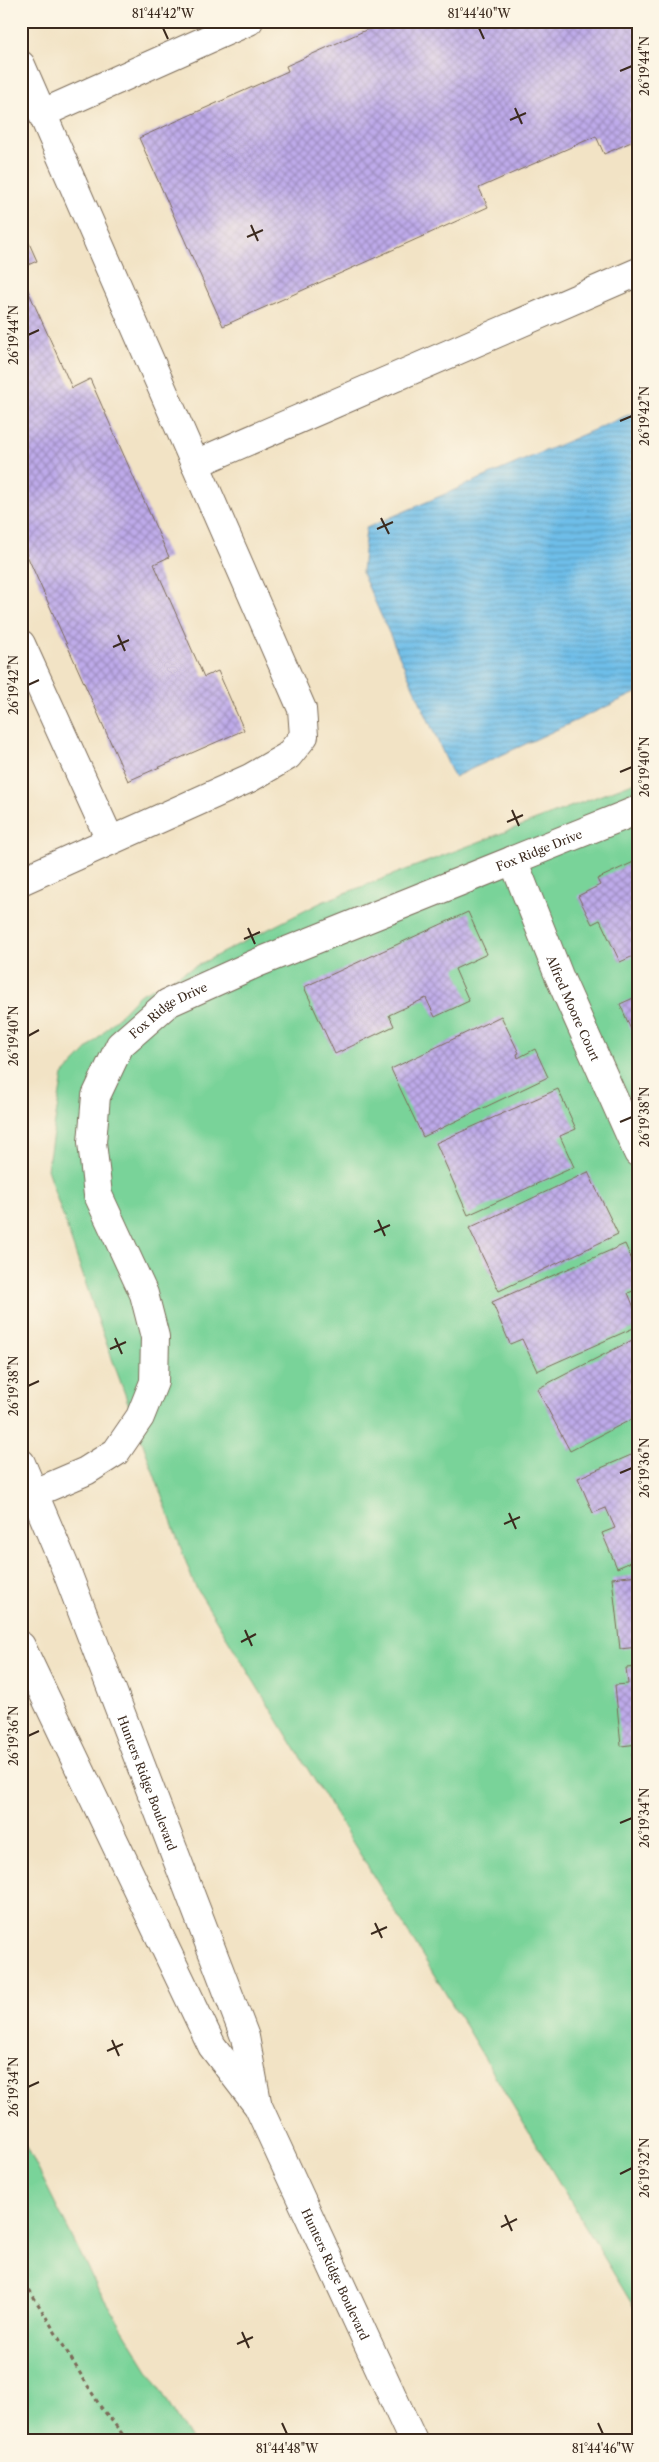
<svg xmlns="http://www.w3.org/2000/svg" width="659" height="2462" font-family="'Libre Caslon Text',serif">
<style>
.green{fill:#79d399;stroke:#5a7e5c}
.water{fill:url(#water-rules);stroke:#547484}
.building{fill:url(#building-cross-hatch)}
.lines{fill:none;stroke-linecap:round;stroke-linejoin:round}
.minor-casing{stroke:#7b6b58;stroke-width:30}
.path{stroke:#7b6b58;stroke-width:3;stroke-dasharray:4 4;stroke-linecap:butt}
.minor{stroke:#fff;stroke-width:28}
.ticks{fill:none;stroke:#3b2a1e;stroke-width:2}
.labels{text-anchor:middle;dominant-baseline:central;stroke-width:4;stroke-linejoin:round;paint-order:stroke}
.street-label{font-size:12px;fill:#3b2a1e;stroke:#fcf5e5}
.neatline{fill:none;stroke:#3b2a1e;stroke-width:2}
.ticks-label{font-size:12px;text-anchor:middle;fill:#3b2a1e}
</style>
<defs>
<pattern id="water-rules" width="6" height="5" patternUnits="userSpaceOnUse" patternTransform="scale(1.25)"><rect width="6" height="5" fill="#6ebee9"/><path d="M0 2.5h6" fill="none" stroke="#5c9bbc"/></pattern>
<pattern id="building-cross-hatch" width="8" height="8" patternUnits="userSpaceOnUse" patternTransform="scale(1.25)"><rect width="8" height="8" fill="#beaaea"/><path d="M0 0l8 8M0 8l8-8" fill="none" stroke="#9c8bbd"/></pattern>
</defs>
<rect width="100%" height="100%" fill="#fcf5e5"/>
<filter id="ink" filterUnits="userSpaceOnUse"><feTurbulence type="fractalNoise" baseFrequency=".02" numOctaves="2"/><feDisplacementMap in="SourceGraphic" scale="10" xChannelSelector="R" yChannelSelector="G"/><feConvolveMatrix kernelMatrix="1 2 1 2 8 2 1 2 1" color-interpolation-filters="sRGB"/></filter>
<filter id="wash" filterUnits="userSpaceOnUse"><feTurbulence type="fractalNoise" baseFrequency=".0096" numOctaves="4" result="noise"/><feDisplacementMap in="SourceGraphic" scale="20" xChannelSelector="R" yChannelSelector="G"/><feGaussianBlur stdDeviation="1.12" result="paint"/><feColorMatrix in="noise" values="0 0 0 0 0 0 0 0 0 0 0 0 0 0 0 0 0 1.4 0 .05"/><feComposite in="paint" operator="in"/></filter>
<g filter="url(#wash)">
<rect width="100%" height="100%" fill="#f2e3c5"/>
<path class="green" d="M638,781v1533l-189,-315 -255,-415 -96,-264 -51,-151 16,-94 76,-80 183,-93z
M21,2135l77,154 94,152h-171z"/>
<path class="water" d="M638,411v281l-184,85 -92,-204 4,-45z"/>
<g id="blocks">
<path class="building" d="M386,21h252v118l-34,15 -8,-18 -117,52 9,19 -265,119 -84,-188 149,-67 -2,-5z
M21,225l16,36 -16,7z
M21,275l51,113 18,-9 79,178 -15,7 50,113 14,-6 26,59 -116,51 -107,-239z
M638,860v94l-18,8 -20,-42 -8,4 -14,-28 22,-11 -3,-6z
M468,912l19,42 -32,15 14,32 -34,16 -9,-19 -37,17 5,11 -59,28 -31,-67z
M638,996v50l-18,-42z
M501,1016l18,37 -2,1 1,4 17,-9 13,28 -125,60 -32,-68z
M558,1089l18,40 -16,7 14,31 -106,48 -32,-72z
M588,1172l30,62 -119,57 -30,-63z
M625,1244l13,30v15l-10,4 10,24v9l-101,45 -15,-32 -12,5 -18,-42z
M638,1337v79l-68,35 -33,-62z
M638,1452v107l-21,9 -15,-35 13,-5 -9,-20 -13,5 -15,-35z
M638,1575v72l-18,2 -8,-71z
M638,1667v77l-17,2 -6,-61 13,-1 -2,-16z
M638,1753v39h-1l-5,-38z"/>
</g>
</g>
<g filter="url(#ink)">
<use href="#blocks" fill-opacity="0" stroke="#7b6b58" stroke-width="1"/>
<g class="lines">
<defs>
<g id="minor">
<path d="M21,65l281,644 2,27 -16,20 -38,22 -229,103"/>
<path d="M43,113l206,-92"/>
<path d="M195,464l443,-192"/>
<path d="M21,644l89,196"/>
<path id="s1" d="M513,860l46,116 79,177"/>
<path id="s2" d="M21,1463l44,104 180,470 12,65"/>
<path id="s3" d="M21,1499l65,-28 30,-19 24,-35 14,-35 1,-45 -11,-43 -46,-99 -6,-53 4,-46 24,-51 48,-42 89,-40 381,-153"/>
<path id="s4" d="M21,1646l191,400 46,60 155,335"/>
</g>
</defs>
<use href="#minor" class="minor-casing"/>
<path class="path" d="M21,2276l79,130 28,35"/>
<use href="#minor" class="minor"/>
</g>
</g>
<path class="ticks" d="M163,28l5,11M479,28l5,11M620,71l12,-5M515,108l7,16M510,120l16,-7M251,225l7,16M247,237l16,-7M28,335l11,-5M620,421l12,-5M381,518l8,16M377,529l16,-7M118,635l7,16M113,647l16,-7M28,685l11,-5M620,772l12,-5M512,810l7,16M507,822l16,-7M248,928l7,16M244,939l16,-7M28,1036l11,-6M620,1122l12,-5M378,1220l7,16M374,1232l16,-7M115,1338l7,16M110,1349l16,-7M28,1386l11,-5M620,1473l12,-5M509,1513l7,16M504,1524l16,-7M245,1630l7,16M241,1642l15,-8M28,1736l11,-5M620,1823l12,-5M375,1923l7,15M371,1934l16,-7M112,2040l7,16M107,2051l16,-7M28,2087l11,-5M620,2174l12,-6M505,2215l7,16M501,2227l16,-8M242,2332l7,16M237,2344l16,-7M282,2423l5,11M598,2423l5,11"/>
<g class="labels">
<g class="street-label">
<text stroke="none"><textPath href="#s3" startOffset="1006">Fox Ridge Drive</textPath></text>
<text stroke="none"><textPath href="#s1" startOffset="160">Alfred Moore Court</textPath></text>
<text stroke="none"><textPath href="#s3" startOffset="601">Fox Ridge Drive</textPath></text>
<text stroke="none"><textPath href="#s2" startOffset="344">Hunters Ridge Boulevard</textPath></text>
<text stroke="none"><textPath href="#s4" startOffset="704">Hunters Ridge Boulevard</textPath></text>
</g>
</g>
<rect width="659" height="2462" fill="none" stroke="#fcf5e5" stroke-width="55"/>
<rect x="28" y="28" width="604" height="2406" class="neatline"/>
<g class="ticks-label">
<text x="163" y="18">81°44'42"W</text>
<text x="479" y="18">81°44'40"W</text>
<text transform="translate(645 66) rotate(-90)" y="4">26°19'44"N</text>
<text transform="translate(14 335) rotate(-90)" y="4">26°19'44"N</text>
<text transform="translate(645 416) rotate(-90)" y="4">26°19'42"N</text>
<text transform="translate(14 685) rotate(-90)" y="4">26°19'42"N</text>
<text transform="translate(645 767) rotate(-90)" y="4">26°19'40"N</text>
<text transform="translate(14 1036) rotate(-90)" y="4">26°19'40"N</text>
<text transform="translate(645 1117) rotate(-90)" y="4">26°19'38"N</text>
<text transform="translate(14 1386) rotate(-90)" y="4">26°19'38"N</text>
<text transform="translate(645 1468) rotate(-90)" y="4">26°19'36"N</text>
<text transform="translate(14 1736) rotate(-90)" y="4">26°19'36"N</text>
<text transform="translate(645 1818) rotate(-90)" y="4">26°19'34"N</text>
<text transform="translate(14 2087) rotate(-90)" y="4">26°19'34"N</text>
<text transform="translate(645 2168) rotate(-90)" y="4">26°19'32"N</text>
<text x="287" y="2453">81°44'48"W</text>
<text x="603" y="2453">81°44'46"W</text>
</g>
</svg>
